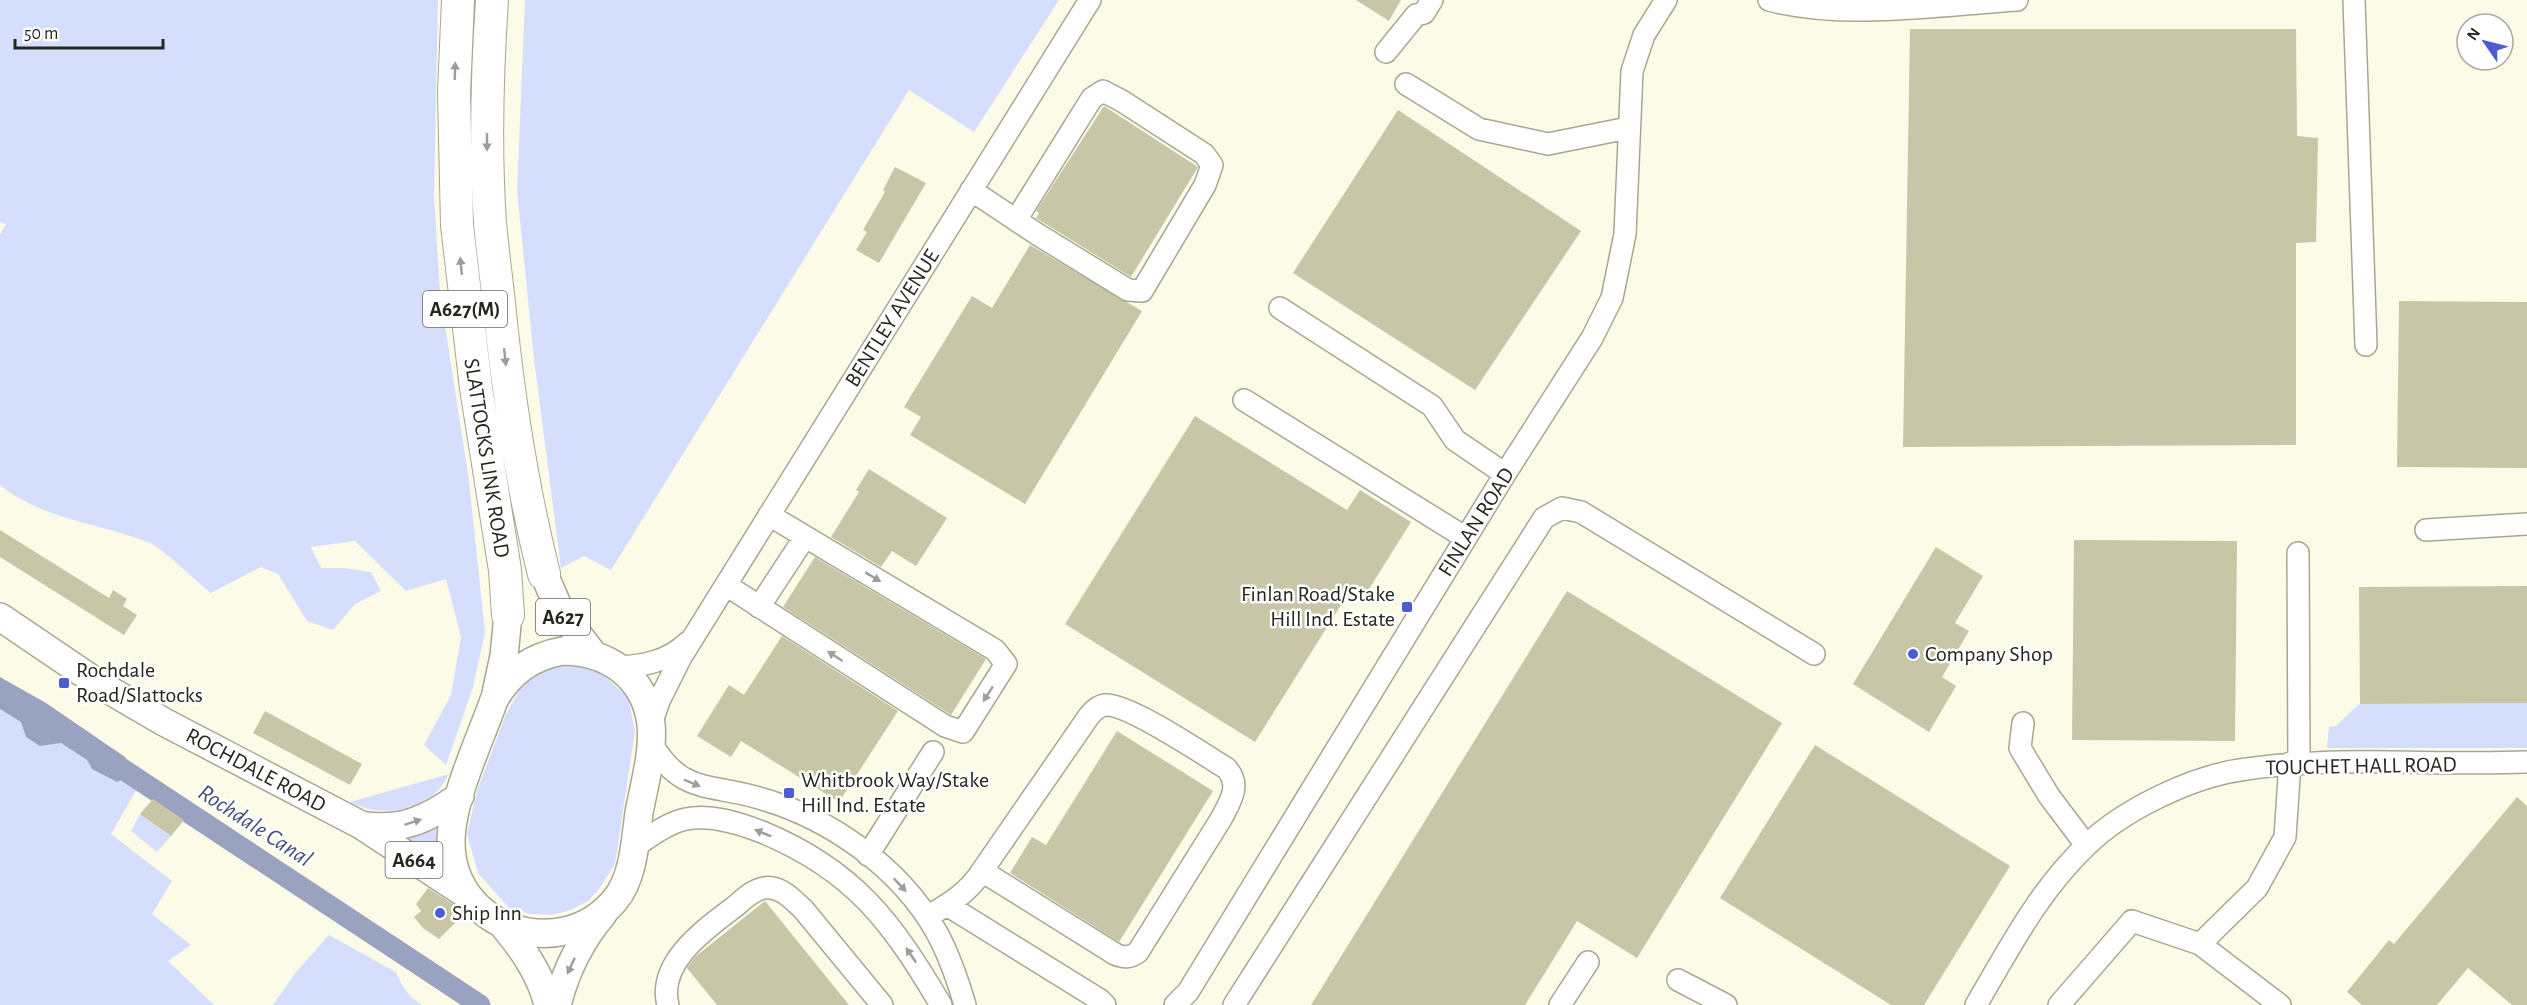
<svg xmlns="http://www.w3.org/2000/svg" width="2527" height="1005" font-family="'Alegreya Sans',sans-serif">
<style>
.green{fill:#d5defd}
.water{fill:#99a2bf}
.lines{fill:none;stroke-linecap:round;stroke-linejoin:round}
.canal{stroke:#99a2bf;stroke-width:21}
.building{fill:#c8c6a6}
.minor-casing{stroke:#a8a794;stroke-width:24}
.major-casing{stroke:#a8a794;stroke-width:30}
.highway-casing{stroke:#a8a794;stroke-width:34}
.minor{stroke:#fff;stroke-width:21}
.major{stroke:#fff;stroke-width:27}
.highway{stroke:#fff;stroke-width:32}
.oneway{fill:#9d9d9a}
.poi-dot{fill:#4c5cd2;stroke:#fff;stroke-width:2}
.labels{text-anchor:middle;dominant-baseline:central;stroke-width:5;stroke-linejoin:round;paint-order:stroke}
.shield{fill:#fff;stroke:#676762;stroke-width:1.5}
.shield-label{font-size:21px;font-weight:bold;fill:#26261e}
.street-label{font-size:22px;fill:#26261e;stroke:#fff}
.poi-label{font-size:22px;fill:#26261e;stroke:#fff;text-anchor:start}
.water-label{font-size:24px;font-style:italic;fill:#434d79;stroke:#fff}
</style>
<rect width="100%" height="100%" fill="#fcfbe7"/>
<path class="green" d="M0,0h438l-4,196 6,96 29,189 16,151 -12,55 -27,78 -22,-20 27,-50 10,-58 -15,-58 -40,12 -51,-50 -44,6 10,21h22l28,4 10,19 -26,13 -22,26 -26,-9 -29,-47 -17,-7 -50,26c-14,-11 -48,-44 -61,-50 -50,-20 -107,-23 -150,-58v-250l6,-11 -6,-2z
M525,0h534l-85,132 -65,-42 -298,480 -27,-14 -23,12 -27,-209 -17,-168z
M578,664l24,10 26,23 7,34 -20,133 -16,25 -11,12 -17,9 -20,5 -22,-1 -20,-6 -31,-35 -11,-39 10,-43 29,-77 17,-30 22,-16z
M2527,703v45h-200l2,-21 7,-1 23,-22z
M0,709l21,13 5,15 14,8 21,-2 26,17 5,9 25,13 7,-4 14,9 -27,47 61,47 -20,33 39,31 -23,16 46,44h-214z
M449,774c-16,36 -66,46 -99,28z
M140,814l31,22 -14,16 -26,-21z
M437,821l-1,18 4,23 -45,-23z
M329,935l67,37c6,15 12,24 26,33h-149l23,-33z"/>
<path class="water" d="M0,677l46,26 79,54 9,13 12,7 -8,10 -14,-9 -7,4 -25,-13 -5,-9 -26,-17 -21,3 -14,-9 -5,-15 -21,-13z"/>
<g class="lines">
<path class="canal" d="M118,766l362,239"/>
</g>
<path class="building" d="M1356,0h45l-12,21z
M1910,29h386l1,107 21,2 -2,104 -20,1v202l-393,2z
M1104,106l94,61 -67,110 -95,-59 3,-5 -3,-2z
M1398,110l183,121 -106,159 -182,-117z
M895,167l31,16 -47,80 -23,-13 11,-18 -4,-2 22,-38 -2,-2z
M1030,245l112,66 -117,193 -115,-69 11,-18 -17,-10 68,-111 20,12z
M2399,301l128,1v166l-130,-1z
M1195,416l152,94 13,-20 51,32 -47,75 -13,-8 -96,153 -190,-118z
M869,469l78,49 -31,48 -24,-15 -11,16 -50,-30 28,-45 -3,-2z
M0,530l109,68 4,-8 14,9 -4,7 14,9 -13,20 -124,-78z
M2074,540l163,1 -2,200 -163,-1z
M1936,547l47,29 -28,47 14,8 -27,46 14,9 -27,46 -76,-48z
M815,557l171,102 -35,56 -168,-108z
M2527,586v117l-167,1 -1,-117z
M1567,591l215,132 -145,235 -60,-37 -52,84h-214z
M782,636l116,75 -59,91 -98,-61 -10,16 -34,-21 32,-51 15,10z
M265,711l97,53 -12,21 -97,-52z
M1117,731l96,60 -94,151 -109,-69 22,-36 14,8z
M1815,745l195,121 -86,139h-33l-171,-107z
M2517,797l10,9v199h-15l-44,-37 -31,37h-75l-15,-13 42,-52 5,4z
M153,799l31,21 -13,16 -31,-22z
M428,888l26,17 9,10 -24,24 -16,-11 -9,-11 7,-6 -5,-7z
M765,901l84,104h-132l-30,-37 8,-11z"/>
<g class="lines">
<defs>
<path id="minor" d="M1769,0c75,20 171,5 248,0
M2354,0l12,345
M1386,52l30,-37 8,-2 8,-13
M1406,84l73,45 69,15 80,-16
M971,190l66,44 91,56 14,1 63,-106 7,-20 -8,-11 -82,-53 -19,-10 -11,7 -76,122
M1280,308l152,98 23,34 50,34
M1244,400l222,138
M2426,530l101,-6
M2298,553l1,211
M726,585l219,141 18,6 43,-68 -11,-14 -226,-135
M759,607l46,-70
M618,667c26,-1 50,-6 69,-24
M2023,723l-3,25 29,48 37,49
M651,724l8,-23 22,-44 409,-657
M651,743c31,52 58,40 108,55 71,20 142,70 178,135 12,22 21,48 28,72
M634,847c17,-11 33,-24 52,-28 25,-5 53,4 76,13 92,38 130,90 179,173
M868,855l65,-103
M947,905l153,95 5,5
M927,917c22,-13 41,-24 55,-46l107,-155c4,-5 9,-10 16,-11 23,-2 98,49 121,63 16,17 4,34 -5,51l-83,133c-8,6 -14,6 -23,2l-133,-83
M2200,944l80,61
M1678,980l48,25
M668,1005c-11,-42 36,-75 65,-97 9,-7 19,-18 31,-20 16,-3 29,12 39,21l79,96
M1175,1005l13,-13 317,-518 87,-136 20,-40 13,-64 7,-163 12,-36 22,-35
M1234,1005l310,-487 18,-10 19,4 233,142
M1560,1005l28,-43
M1976,1005c33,-56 63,-115 111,-160 36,-35 104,-68 153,-75 93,-15 193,-4 287,-8
M2059,1005l73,-84 68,23 57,-56 28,-51 5,-74"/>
<path id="major" d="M544,574l16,37 33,43
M0,617l99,67 65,38 197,103 106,70
M562,651c45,0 83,25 89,73 3,28 -7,61 -12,89 -4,28 -5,64 -24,87 -54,65 -164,29 -164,-58 0,-42 29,-102 43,-142 16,-28 37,-43 68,-49z
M496,693l8,-37 4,-41
M361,825c40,7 67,-6 99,-29
M502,924c20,24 39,50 46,81
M557,1005c8,-32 24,-65 46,-91"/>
<path id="highway" d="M458,0l-4,93 3,132 19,163 29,182 3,45
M492,0c-5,74 -7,149 -2,223 3,33 8,67 11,100 9,84 22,168 43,251"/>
</defs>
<use href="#minor" class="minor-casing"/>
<use href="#major" class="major-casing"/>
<use href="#highway" class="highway-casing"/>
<use href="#minor" class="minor"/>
<use href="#major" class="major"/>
<use href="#highway" class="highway"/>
</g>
<defs><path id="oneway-solid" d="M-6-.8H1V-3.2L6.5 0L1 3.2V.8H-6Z" transform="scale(1.5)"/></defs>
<g class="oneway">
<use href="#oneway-solid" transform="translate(455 71) rotate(-88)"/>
<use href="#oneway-solid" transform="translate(487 142) rotate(90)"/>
<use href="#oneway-solid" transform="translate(461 266) rotate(-96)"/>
<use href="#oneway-solid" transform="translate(505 357) rotate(84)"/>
<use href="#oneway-solid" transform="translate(873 577) rotate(31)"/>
<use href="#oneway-solid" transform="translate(835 656) rotate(-147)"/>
<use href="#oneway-solid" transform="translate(988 694) rotate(123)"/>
<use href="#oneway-solid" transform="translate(692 783) rotate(23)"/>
<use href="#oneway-solid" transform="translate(413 822) rotate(-18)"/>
<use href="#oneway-solid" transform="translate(763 833) rotate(-158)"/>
<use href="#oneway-solid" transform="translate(900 885) rotate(47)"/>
<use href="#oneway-solid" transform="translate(911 955) rotate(-124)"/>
<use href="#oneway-solid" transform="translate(571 966) rotate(115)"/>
</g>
<g class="poi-dot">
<rect x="1401" y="601" width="12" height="12" rx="3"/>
<circle cx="1913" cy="654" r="6"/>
<rect x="58" y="677" width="12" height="12" rx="3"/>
<rect x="783" y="787" width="12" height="12" rx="3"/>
<circle cx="440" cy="913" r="6"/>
</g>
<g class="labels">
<g class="shield">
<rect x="423" y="291" width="84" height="36" rx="4.5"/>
<rect x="536" y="599" width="54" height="36" rx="4.5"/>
<rect x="385.5" y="842" width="57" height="36" rx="4.5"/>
</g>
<g class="shield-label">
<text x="465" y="309">A627(M)</text>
<text x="563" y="617">A627</text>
<text x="414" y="860">A664</text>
</g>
<g class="street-label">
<text transform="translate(892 318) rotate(-58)">BENTLEY AVENUE</text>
<text transform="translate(487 458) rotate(81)">SLATTOCKS LINK ROAD</text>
<text transform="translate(1476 522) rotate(-58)">FINLAN ROAD</text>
<text transform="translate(2361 766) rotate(-1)">TOUCHET HALL ROAD</text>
<text transform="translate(256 770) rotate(28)">ROCHDALE ROAD</text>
</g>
<g class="poi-label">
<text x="1395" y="594" text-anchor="end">Finlan Road/Stake<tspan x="1395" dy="25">Hill Ind. Estate</tspan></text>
<text x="1925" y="654">Company Shop</text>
<text x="76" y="670">Rochdale<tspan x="76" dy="25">Road/Slattocks</tspan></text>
<text x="801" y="780">Whitbrook Way/Stake<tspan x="801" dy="25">Hill Ind. Estate</tspan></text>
<text x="452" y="913">Ship Inn</text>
</g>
<g class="water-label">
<text transform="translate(255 826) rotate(33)">Rochdale Canal</text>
</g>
</g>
<g transform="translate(2485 42) rotate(305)"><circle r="28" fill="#ffffff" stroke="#a8a8a5" stroke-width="1.5"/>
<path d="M0-4.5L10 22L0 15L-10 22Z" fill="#4c5cd2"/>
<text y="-9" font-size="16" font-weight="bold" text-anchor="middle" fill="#26261e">N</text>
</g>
<path d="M15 39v9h148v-9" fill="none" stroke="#26261e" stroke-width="3"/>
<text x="24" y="39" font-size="18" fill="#26261e" stroke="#ffffff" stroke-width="4.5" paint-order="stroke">50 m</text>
</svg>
